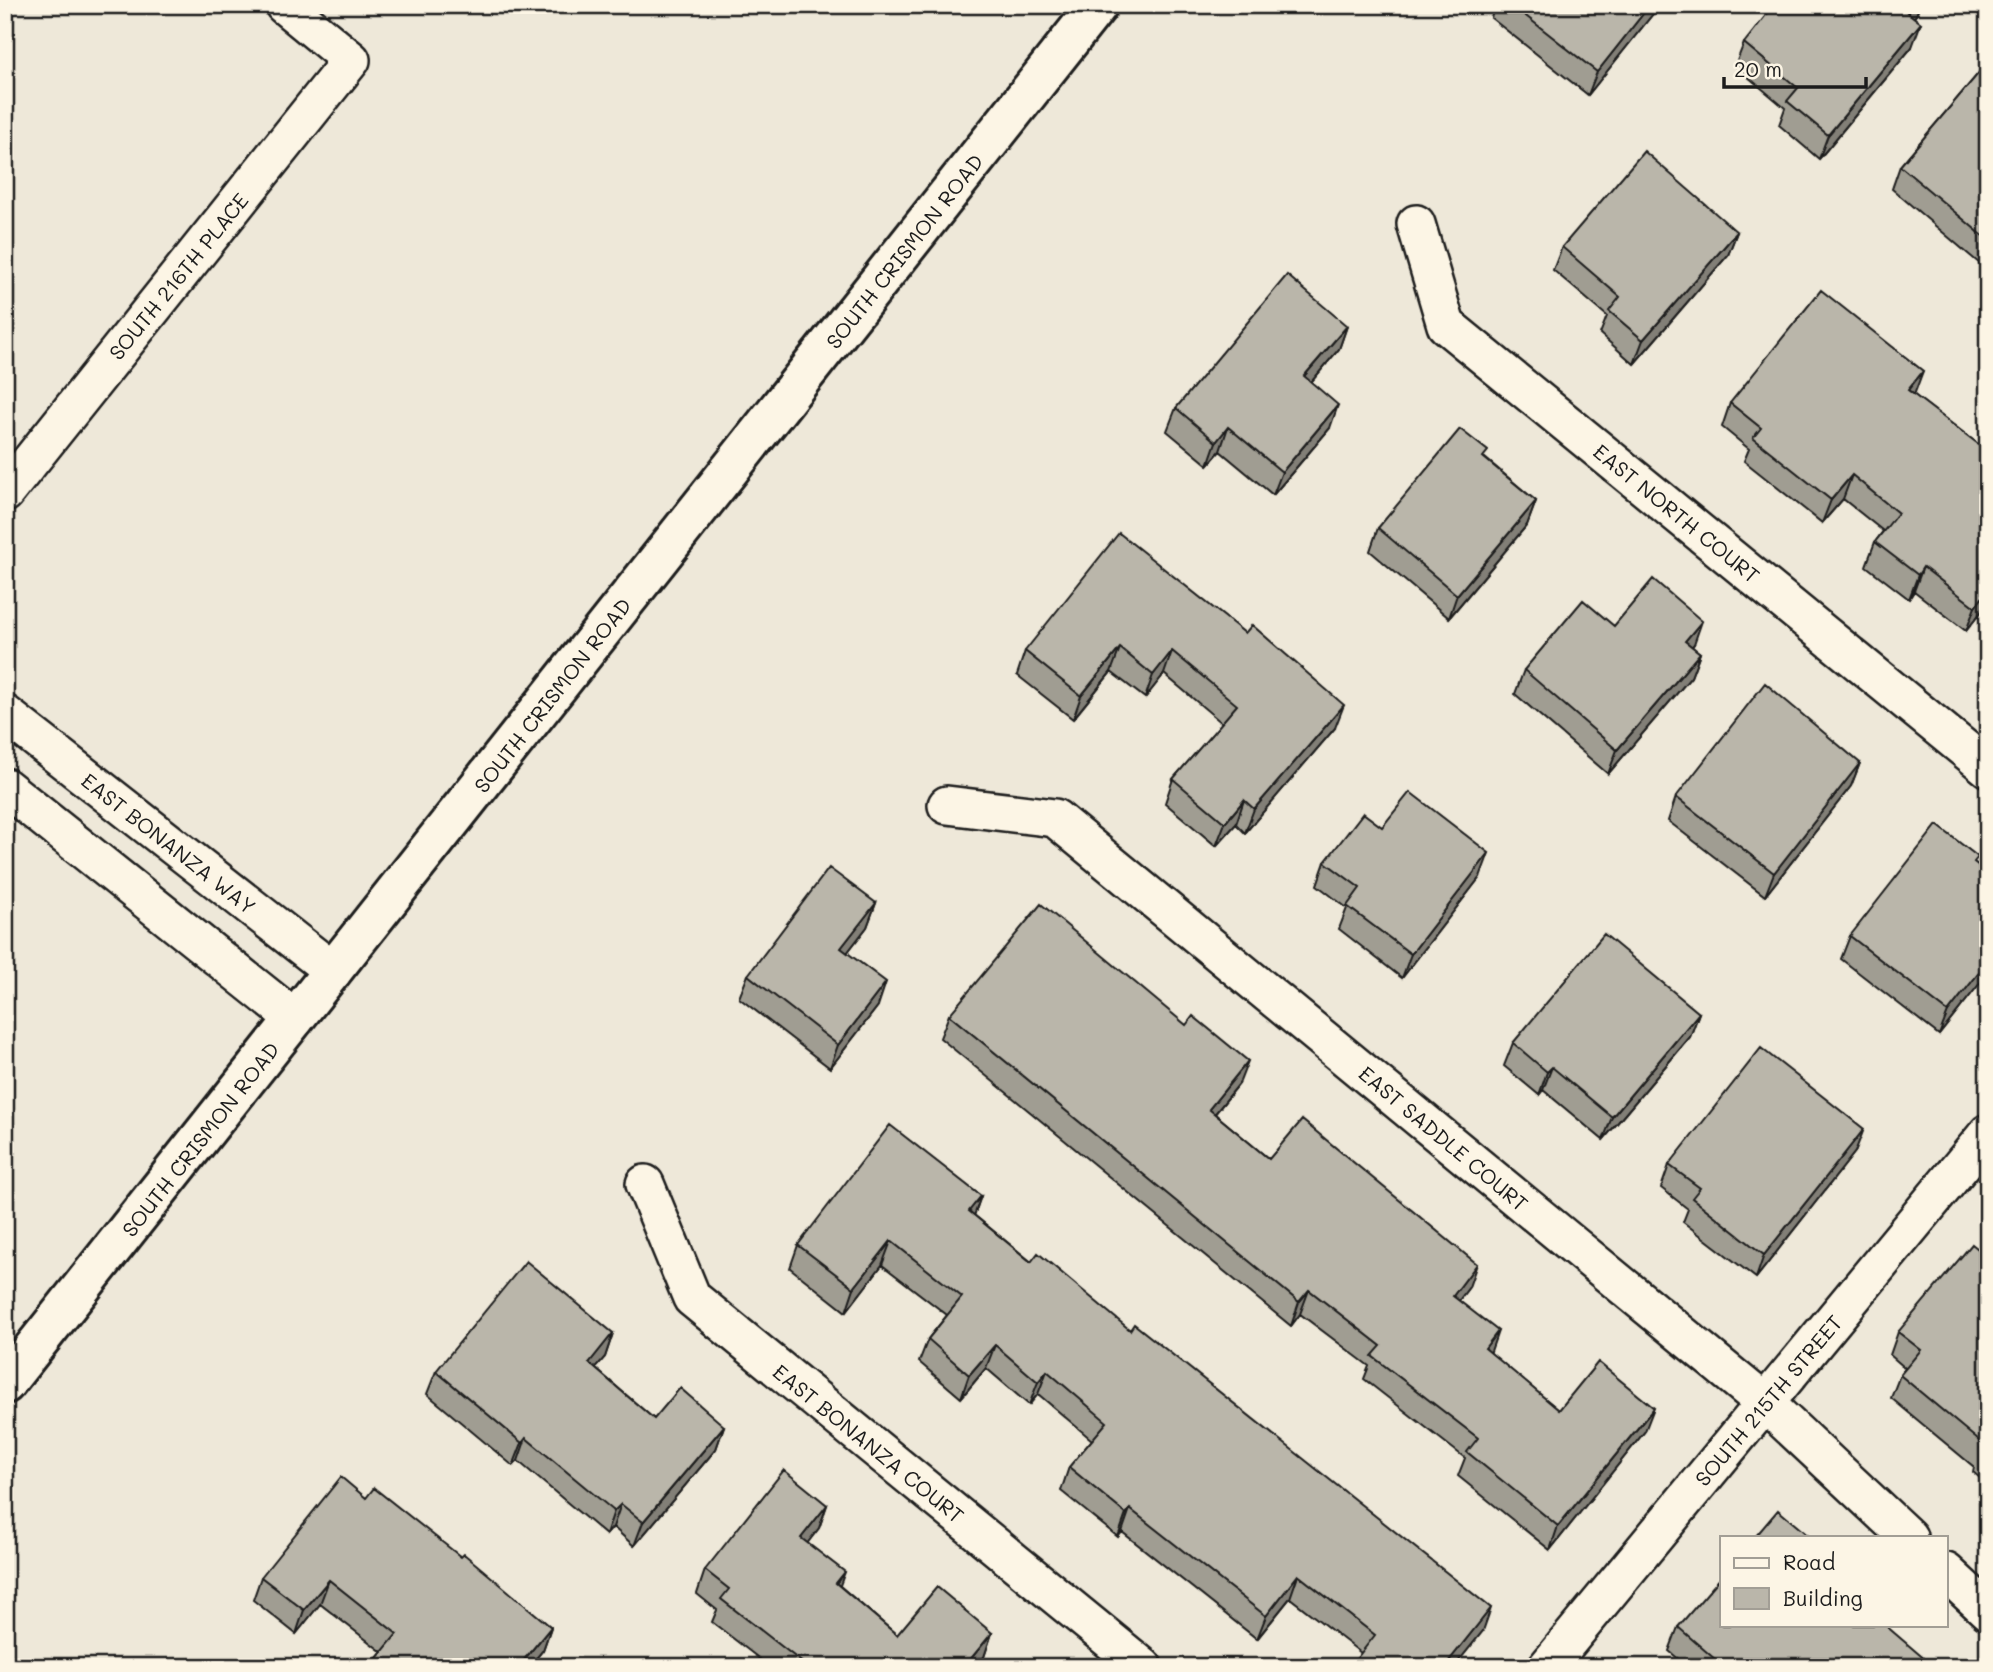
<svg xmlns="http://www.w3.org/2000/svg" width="1993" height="1672" font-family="Mali,sans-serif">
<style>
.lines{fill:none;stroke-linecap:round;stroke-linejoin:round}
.street-casing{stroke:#1c1c1c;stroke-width:42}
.secondary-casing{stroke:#1c1c1c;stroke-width:44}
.street{stroke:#fcf5e5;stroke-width:37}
.secondary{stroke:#fcf5e5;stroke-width:38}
.wall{fill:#a09d92;stroke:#1c1c1c;stroke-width:2}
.shaded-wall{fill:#827f77;stroke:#1c1c1c;stroke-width:2}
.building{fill:#bab6aa;stroke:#1c1c1c;stroke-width:2}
.labels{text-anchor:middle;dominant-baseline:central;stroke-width:5;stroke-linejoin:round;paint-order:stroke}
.street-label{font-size:21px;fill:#1c1c1c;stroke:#fcf5e5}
</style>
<rect width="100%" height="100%" fill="#eee8d9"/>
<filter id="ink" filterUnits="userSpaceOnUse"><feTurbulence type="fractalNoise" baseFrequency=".0143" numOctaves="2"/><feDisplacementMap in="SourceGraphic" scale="14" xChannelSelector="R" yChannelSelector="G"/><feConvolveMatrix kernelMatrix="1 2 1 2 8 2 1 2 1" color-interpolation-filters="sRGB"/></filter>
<g filter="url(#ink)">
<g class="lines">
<defs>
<path id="street" d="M1416,224l30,101 542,443
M5,493l346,-433 -67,-55
M5,714l328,257
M5,787l290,232
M947,805l108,13 710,585 143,134
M645,1184l47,114 451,369
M1946,1572l42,39
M1547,1667l441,-534"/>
<path id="secondary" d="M5,1384l1093,-1379"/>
</defs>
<use href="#street" class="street-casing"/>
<use href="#secondary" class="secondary-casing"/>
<use href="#street" class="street"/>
<use href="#secondary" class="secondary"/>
</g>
<path class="wall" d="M1495,5h165l-72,90 -97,-77z
M1837,5h83l-4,10 -2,2 -2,30 -93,112 -40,-34 6,-17 -50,-42 9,-23z
M1988,62v207l-1,1 -95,-81 8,-23z
M1737,232l-9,23 -94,109 -34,-30 7,-18 -54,-46 9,-23z
M1347,326l-8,23 -28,33 19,46 -57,67 -53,-44 -12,14 -41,-34 9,-23z
M1914,395l72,55 2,-2v155l-22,28 -52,-40 -5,8 -43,-33 9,-24 8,-11 -40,-32 -21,24 -78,-62 5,-12 -27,-22 8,-24z
M1485,458l51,43 -9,24 -78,93 -79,-67 8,-23z
M1614,626l80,18 -2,3 8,6 -9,24 -83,97 -93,-80 9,-24z
M1245,633l90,95 -90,105 -9,-9 -20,22 -51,-43 8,-24 49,-56 -58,-49 -19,24 -34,-26 -38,47 -56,-44 8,-24z
M1860,763l-9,23 -86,110 -97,-75 8,-24z
M1382,827l98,50 -78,101 -63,-49 8,-21 -30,-23 8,-23z
M1975,863l13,10v100l-49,62 -98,-76 9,-23z
M876,903l-9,24 -20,26 31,53 -48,62 -91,-70 9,-23z
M1699,1013l-9,24 -87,103 -60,-50 -4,5 -35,-29 9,-23z
M949,1015l290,69 -24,30 54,45 200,128 -10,13 31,53 69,57 86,21 -95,119 -92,-74 7,-18 -101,-79 5,-13 -69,-52 -9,12 -351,-288z
M1855,1152l-99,126 -73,-56 5,-13 -27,-21 8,-23z
M981,1196l-7,19 509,416 -122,22 -71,-55 -33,41 -135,-107 -4,5 -57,-46 8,-24 23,-27 -54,-46 -9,11 -43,-37 -25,30 -42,-36 9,-23 19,-24 -65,-50 -36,47 -56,-44 8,-23z
M1988,1257v228l-15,-13 1,-5 -83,-69 9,-23 5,-7 -15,-13 8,-23z
M613,1333l-8,24 -10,11 59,51 70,7 -8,23 -82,97 -21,-19 -7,8 -88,-74 -5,5 -86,-72 9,-23z
M366,1498l95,59 90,70 -8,23 -14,17h-158l2,-4 9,-11 -62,-48 -24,30 -43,-34 8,-23z
M827,1505l-8,23 -12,15 33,43 57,49 95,-2 -8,24 -9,10h-205l-58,-45 5,-12 -20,-16 8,-24z
M1678,1627l256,40h-246l-19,-16z"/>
<path class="shaded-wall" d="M1650,5h10l-72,90 9,-23z
M1913,5h7l-4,10 -17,20 8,-23z
M1921,23l-9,24 -93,112 9,-24z
M1737,232l-9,23 -94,109 9,-24z
M1347,326l-8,23 -43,51 8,-24z
M1923,371l-9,24 -6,-5z
M1338,405l-8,23 -57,67 9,-23z
M1228,427l-8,24 -12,14 8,-23z
M1852,475l-9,24 -21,24 9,-23z
M1536,501l-9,24 -78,93 8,-23z
M1923,567l-9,24 -5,8 9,-24z
M1988,590v13l-22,28 9,-24z
M1702,621l-8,23 -18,21 9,-24z
M1120,648l-9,24 -38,47 8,-23z
M1172,651l-8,23 -19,24 8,-23z
M1700,653l-9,24 -83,97 9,-24z
M1344,705l-9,23 -90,105 9,-24z
M1860,763l-9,23 -86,110 9,-23z
M1244,800l-8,24 -20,22 9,-23z
M1489,853l-9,24 -78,101 9,-24z
M876,903l-9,24 -34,44 8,-23z
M1988,961v12l-49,62 9,-23z
M886,982l-8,24 -48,62 8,-23z
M1699,1013l-9,24 -87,103 9,-23z
M1248,1061l-9,23 -39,48 9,-23z
M1552,1067l-9,23 -4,5 8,-23z
M1864,1129l-9,23 -99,126 8,-23z
M981,1196l-8,23 -4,-8z
M891,1241l-9,24 -36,47 8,-24z
M1477,1264l-8,23 -24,32 8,-23z
M1309,1290l-9,24 -9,12 8,-24z
M1498,1331l-8,23 -5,-6z
M613,1333l-8,24 -25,29 9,-23z
M995,1345l-9,23 -25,30 8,-23z
M1047,1371l-9,23 -9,11 9,-23z
M1654,1408l-9,23 -95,119 8,-24z
M724,1426l-8,23 -82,97 9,-24z
M526,1438l-8,23 -5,5 9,-23z
M621,1504l-8,23 -7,8 8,-24z
M827,1505l-8,23 -26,34 8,-24z
M1130,1509l-8,23 -4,5 8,-23z
M845,1572l-9,24v-13z
M1298,1575l-8,23 -33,41 9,-23z
M329,1580l-9,24 -24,30 8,-24z
M1491,1608l-8,23 -29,36h-10z
M551,1627l-8,23 -14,17h-11z
M992,1633l-8,24 -9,10h-11z"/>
<path class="building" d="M1512,5h138l-53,67z
M1774,5h139l-6,7 14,11 -93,112 -41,-34 11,-13 -54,-45z
M1988,62v178l-88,-74z
M1644,151l93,81 -94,108 -34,-29 11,-14 -58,-50z
M1287,275l60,51 -43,50 34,29 -56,67 -54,-45 -12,15 -40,-34z
M1821,290l102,81 -15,19 78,60 2,-2v142l-13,17 -52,-40 -5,8 -43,-33 23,-29 -46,-38 -21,25 -78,-62 8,-10 -31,-25z
M1460,429l28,22 -5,6 53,44 -79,94 -79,-67z
M1119,533l126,100 7,-8 92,80 -90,104 -10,-9 -19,23 -52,-44 64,-74 -65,-54 -19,24 -33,-27 -39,48 -56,-45z
M1653,579l49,42 -17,20 15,12 -83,97 -93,-80 59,-70 31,26z
M1765,683l95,80 -86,110 -98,-76z
M1410,792l79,61 -78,101 -64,-48 13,-18 -35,-26 38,-49 19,14z
M1937,825l41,32 -4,5 14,11v88l-40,51 -98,-76z
M829,868l47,35 -35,45 45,34 -48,63 -90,-70z
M1041,904l145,121 7,-9 55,45 -39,48 60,50 33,-39 175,144 -24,32 45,35 -13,17 74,62 39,-48 56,46 -96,118 -91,-74 11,-14 -106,-82 9,-10 -72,-56 -10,12 -350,-287z
M1604,934l95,79 -87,104 -60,-50 -5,5 -34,-29z
M1761,1048l103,81 -100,126 -72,-57 8,-10 -31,-23z
M890,1125l91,71 -12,15 62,51 7,-9 92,77 4,-6 357,284 -47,59h-94l25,-32 -77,-60 -32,41 -136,-107 -4,5 -57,-47 38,-45 -60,-51 -9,11 -43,-37 -26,30 -41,-36 34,-42 -71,-56 -37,47 -56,-43z
M1972,1244l16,13v197l-7,-6 3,-3 -84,-70 21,-25 -23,-18z
M526,1261l87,72 -24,30 65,56 26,-31 44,38 -81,96 -22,-18 -7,7 -88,-73 -4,5 -86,-72z
M784,1470l43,35 -26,33 44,34 -9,11 61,52 40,-48 55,46 -28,34h-156l-87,-68 8,-10 -24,-19z
M341,1477l25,21 8,-10 87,69 3,-3 87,73 -33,40h-141l-4,-4 24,-29 -68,-54 -25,30 -43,-33z
M1778,1510l32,27h-55z
M1722,1576v49h163l49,42h-210l-46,-40z"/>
</g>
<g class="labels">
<g class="street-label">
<text transform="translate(904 251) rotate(-52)">SOUTH CRISMON ROAD</text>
<text transform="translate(178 276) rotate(-51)">SOUTH 216TH PLACE</text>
<text transform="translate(1677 513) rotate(39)">EAST NORTH COURT</text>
<text transform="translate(552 695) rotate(-52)">SOUTH CRISMON ROAD</text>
<text transform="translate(169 843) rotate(38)">EAST BONANZA WAY</text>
<text transform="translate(1444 1138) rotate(40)">EAST SADDLE COURT</text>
<text transform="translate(200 1139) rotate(-52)">SOUTH CRISMON ROAD</text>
<text transform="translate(1768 1400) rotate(-50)">SOUTH 215TH STREET</text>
<text transform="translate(869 1443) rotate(39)">EAST BONANZA COURT</text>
</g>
</g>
<rect width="1993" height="1672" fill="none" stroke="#fcf5e5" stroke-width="28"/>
<rect x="14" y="14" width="1965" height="1644" fill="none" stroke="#1c1c1c" stroke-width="2.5" filter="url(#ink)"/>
<rect x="1720" y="1536" width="228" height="91" fill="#fcf5e5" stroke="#a29e95" stroke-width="2"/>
<rect x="1734" y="1558" width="35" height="10" fill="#fcf5e5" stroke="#a29e95" stroke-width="2"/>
<text x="1783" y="1570" font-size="21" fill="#1c1c1c">Road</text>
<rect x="1734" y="1588" width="35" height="21" fill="#bab6aa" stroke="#a29e95" stroke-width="2"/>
<text x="1783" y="1606" font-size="21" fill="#1c1c1c">Building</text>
<path d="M1724 77v10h142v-10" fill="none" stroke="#1c1c1c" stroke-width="3.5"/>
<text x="1734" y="77" font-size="21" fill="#1c1c1c" stroke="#fcf5e5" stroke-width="5" paint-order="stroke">20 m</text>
</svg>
